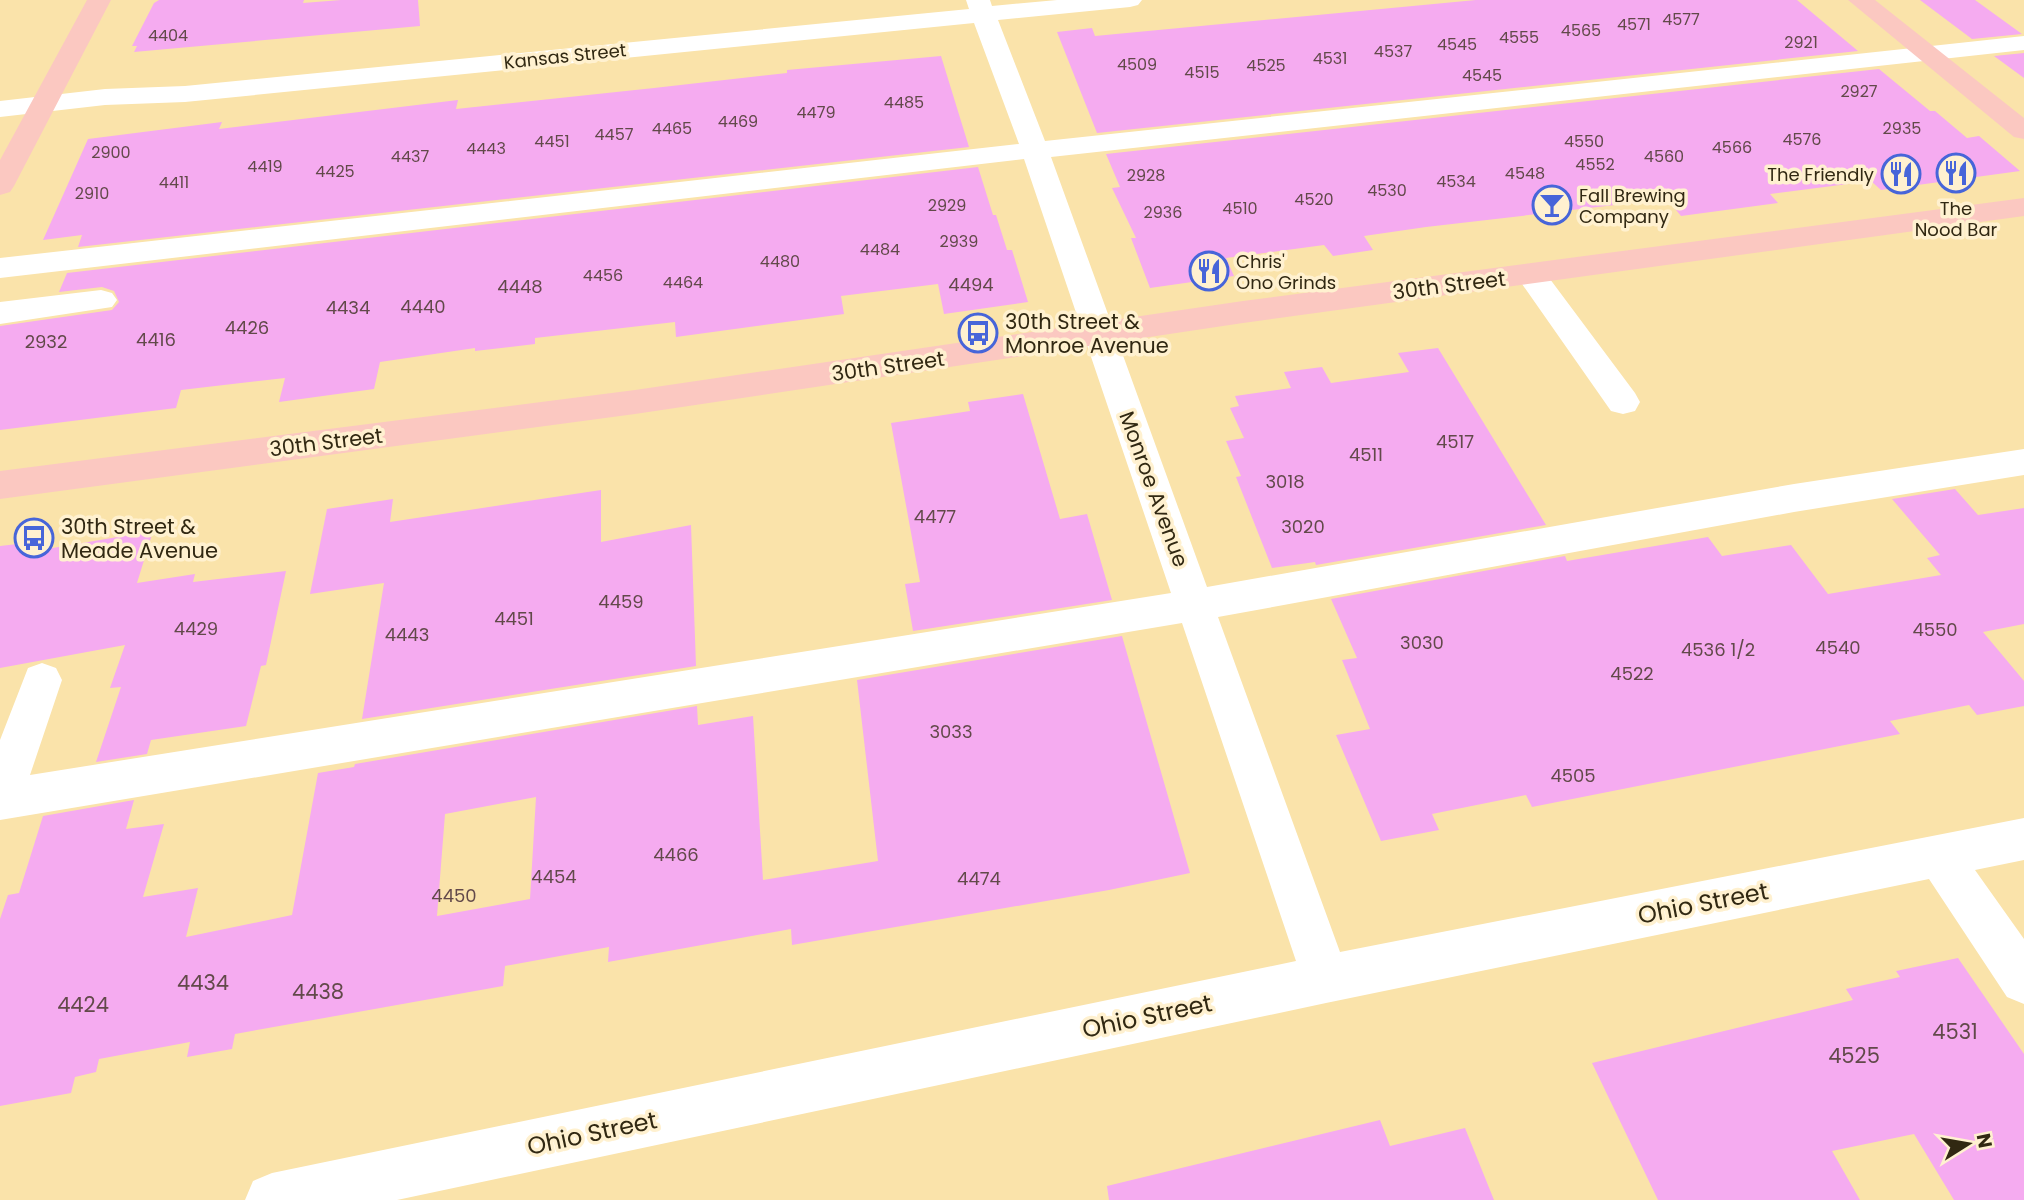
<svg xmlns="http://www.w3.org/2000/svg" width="2024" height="1200" font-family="Poppins,sans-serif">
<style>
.building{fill:#f5abf0;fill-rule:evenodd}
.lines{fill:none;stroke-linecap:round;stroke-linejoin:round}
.minor{fill:#fff;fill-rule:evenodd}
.major{fill:#fbc8c1;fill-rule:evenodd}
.labels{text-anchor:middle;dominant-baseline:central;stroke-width:7;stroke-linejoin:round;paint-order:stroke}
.far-number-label{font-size:16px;fill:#62494a}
.far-street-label{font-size:18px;fill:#312812;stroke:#fff1d0}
.far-poi-label{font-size:18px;fill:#312812;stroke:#fff1d0;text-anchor:start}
.number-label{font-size:18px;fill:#62494a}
.street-label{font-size:21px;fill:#312812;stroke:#fff1d0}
.poi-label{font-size:21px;fill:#312812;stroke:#fff1d0;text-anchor:start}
.near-number-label{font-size:21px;fill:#62494a}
.near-street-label{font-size:24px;fill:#312812;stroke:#fff1d0}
</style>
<rect width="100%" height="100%" fill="#fae3aa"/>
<path class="building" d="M159,0h145l-1,3 38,-3h77l2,26 -286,26 3,-6h-5l22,-43z
M1476,0h321l61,51 -761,82 -40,-101 35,-4 3,8z
M1920,0h55l47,34 -50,5z
M2024,53v25l-30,-22z
M941,56l28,91 -891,100 4,-12 -39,5 45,-101 134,-17 -3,7 239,-29 -2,9 198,-21 133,-15v-3z
M1879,69l51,42h5l32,27 12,-2 41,35 -139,19 -10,-9 -101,13 8,9 -97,13 -14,-17 -241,28 -62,9 9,14 -40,6 -9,-11 -98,13 8,18 -84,12 -19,-50h5l-24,-50 8,-1 -14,-33z
M978,167l15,48h3l11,35h5l16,52 -84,12 -6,-30 -97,12 3,18 -168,23 -1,-15 -140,16v6l-60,7v-3l-95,14 -6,27 -95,13 6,-24 -104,12 -5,18 -176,22v-104l112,-16 7,-8 -5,-11 -12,-4 -43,5 8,-19z
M1438,348l108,177 -230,40 -1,-3 -43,6 -36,-91 5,-1 -15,-35 18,-3 -14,-30 9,-2 -4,-10 56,-8 -7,-16 38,-5 9,16 78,-11 -11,-19z
M1023,394l37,125 27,-5 25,86 -199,31 -8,-47 15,-2 -29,-159 79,-12 -2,-9z
M1955,489l23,26 46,-7v116l-41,8 41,49v25l-47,9 -8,-10 -79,16 10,13 -368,73 -6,-12 -94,19 7,16 -58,11 -45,-106 34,-6 -28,-69 15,-2 -26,-59 234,-43 2,5 141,-24 14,19 69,-11 37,49 113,-19 -14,-17 13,-3 -48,-56z
M601,490v52l90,-17 5,141 -334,53 22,-136 -74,11 17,-85 66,-10 -3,23z
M153,531l-16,52 58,-9 -2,8 93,-11 -20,94 -5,1 -15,60 -95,14 -4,14 -51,8 25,-75 -11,1 15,-43 -125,23v-122l44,-5 -3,9z
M1122,636l68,237 -81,17 -317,55 -1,-16 -183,33 1,-15 -104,19 -2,20 -268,48 -3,15 -45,8 3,-15 -91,17 -3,13 -21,5 -4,16 -71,13v-187l8,-24 11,-2 24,-77 91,-16 -8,29 38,-5 -21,73 55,-9 -12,49 106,-22 26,-142 36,-6 1,-3 342,-58 1,19 55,-9 10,164 115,-19 -21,-181zM536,797l-6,102 -93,17 8,-102z
M1958,958l66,96v146h-70l-40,-66 -82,17 28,49h-202l-66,-137 261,-63 -7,-11 54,-12 -4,-6z
M1380,1120l10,26 75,-18 29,72h-385l-2,-14z"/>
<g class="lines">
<path class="minor" d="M966,0h24l2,6 65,-6h85l-4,5 -8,2 -132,13 47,121 979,-105v14l-973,107 156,430 587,-103 230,-35v26l-230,37 -576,105 122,335 684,-134v42l-49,10 49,69v65l-17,-7 -78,-118 -603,124 -929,197h-152l8,-19 19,-8 1024,-212 -114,-338 -1182,197v-80l28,-72 14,-5 14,5 6,12 -32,95 1141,-182 -147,-434 -1024,119v-20l1019,-114 -45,-121 -789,79 -80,3 -105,12v-16l105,-12 80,-3 784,-77z
M1530,264l11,3 94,126 5,9 -5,9 -12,3 -12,-3 -96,-137 4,-7z
M101,290l11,3 5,7 -5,7 -112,17v-22z"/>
<path class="major" d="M87,0h24l-97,186 -4,6 -10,3v-35z
M1848,0h27l149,118v21l-10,-2z
M2024,198v18l-781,107 -608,91 -635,85v-28l635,-81 608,-89z"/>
</g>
<defs>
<symbol id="restaurant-ring" viewBox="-11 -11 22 22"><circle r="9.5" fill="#fff1d0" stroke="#4765d9" stroke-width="1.5"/><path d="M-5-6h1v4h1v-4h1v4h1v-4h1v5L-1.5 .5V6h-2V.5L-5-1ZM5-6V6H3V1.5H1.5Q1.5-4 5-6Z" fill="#4765d9"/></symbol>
<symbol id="bar-ring" viewBox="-11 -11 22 22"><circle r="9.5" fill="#fff1d0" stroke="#4765d9" stroke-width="1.5"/><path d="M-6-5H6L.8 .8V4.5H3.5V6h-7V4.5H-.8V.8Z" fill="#4765d9"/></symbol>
<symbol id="bus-ring" viewBox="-11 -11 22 22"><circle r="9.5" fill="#fff1d0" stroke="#4765d9" stroke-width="1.5"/><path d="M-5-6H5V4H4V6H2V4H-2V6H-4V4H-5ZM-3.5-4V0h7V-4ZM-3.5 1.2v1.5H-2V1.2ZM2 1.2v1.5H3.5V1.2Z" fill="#4765d9"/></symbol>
</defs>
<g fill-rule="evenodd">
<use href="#restaurant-ring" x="1934" y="151" width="44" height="44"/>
<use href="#restaurant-ring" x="1879" y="152" width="44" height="44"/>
<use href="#bar-ring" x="1530" y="183" width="44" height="44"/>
<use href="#restaurant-ring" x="1187" y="249" width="44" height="44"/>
<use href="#bus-ring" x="956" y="311" width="44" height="44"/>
<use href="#bus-ring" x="12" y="516" width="44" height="44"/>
</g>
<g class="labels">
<g class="far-number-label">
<text x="1681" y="19">4577</text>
<text x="1634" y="24">4571</text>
<text x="1581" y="30">4565</text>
<text x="168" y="35">4404</text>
<text x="1519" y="37">4555</text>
<text x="1801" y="42">2921</text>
<text x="1457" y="44">4545</text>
<text x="1393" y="51">4537</text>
<text x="1330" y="58">4531</text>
<text x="1137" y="64">4509</text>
<text x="1266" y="65">4525</text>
<text x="1202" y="72">4515</text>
<text x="1482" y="75">4545</text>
<text x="1859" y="91">2927</text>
<text x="904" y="102">4485</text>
<text x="816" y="112">4479</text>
<text x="738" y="121">4469</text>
<text x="672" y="128">4465</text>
<text x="1902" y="128">2935</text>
<text x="614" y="134">4457</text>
<text x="1802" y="139">4576</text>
<text x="552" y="141">4451</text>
<text x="1584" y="141">4550</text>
<text x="1732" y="147">4566</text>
<text x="486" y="148">4443</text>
<text x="111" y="152">2900</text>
<text x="410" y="156">4437</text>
<text x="1664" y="156">4560</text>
<text x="1595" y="164">4552</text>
<text x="265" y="166">4419</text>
<text x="335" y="171">4425</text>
<text x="1525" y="173">4548</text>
<text x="1146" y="175">2928</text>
<text x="1456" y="181">4534</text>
<text x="174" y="182">4411</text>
<text x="1387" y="190">4530</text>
<text x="92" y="193">2910</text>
<text x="1314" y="199">4520</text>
<text x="947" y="205">2929</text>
<text x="1240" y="208">4510</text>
<text x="1163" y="212">2936</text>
<text x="959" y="241">2939</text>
<text x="880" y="249">4484</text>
<text x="780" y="261">4480</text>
<text x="603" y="275">4456</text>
<text x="683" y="282">4464</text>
</g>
<g class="far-street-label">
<text transform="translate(565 56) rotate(-6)">Kansas Street</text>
</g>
<g class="far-poi-label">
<text x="1874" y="174" text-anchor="end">The Friendly</text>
<text x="1579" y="195">Fall Brewing<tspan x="1579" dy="21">Company</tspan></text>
<text x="1956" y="208" text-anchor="middle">The<tspan x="1956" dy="21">Nood Bar</tspan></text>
<text x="1236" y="261">Chris'<tspan x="1236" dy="21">Ono Grinds</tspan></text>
</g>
<g class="number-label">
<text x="971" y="284">4494</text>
<text x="520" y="286">4448</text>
<text x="423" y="306">4440</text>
<text x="348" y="307">4434</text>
<text x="247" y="327">4426</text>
<text x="156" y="339">4416</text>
<text x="46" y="341">2932</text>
<text x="1455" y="441">4517</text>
<text x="1366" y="454">4511</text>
<text x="1285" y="481">3018</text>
<text x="935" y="516">4477</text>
<text x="1303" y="526">3020</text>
<text x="621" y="601">4459</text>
<text x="514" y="618">4451</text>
<text x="196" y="628">4429</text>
<text x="1935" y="629">4550</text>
<text x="407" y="634">4443</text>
<text x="1422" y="642">3030</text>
<text x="1838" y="647">4540</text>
<text x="1718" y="649">4536 1/2</text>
<text x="1632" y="673">4522</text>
<text x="951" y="731">3033</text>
<text x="1573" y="775">4505</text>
<text x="676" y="854">4466</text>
<text x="554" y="876">4454</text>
<text x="979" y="878">4474</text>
<text x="454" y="895">4450</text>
</g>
<g class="street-label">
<text transform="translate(1449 285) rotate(-7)">30th Street</text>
<text transform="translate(888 366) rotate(-8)">30th Street</text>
<text transform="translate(326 442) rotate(-7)">30th Street</text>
<text transform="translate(1154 489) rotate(70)">Monroe Avenue</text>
</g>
<g class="poi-label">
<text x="1005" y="321">30th Street &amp;<tspan x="1005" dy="24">Monroe Avenue</tspan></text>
<text x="61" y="526">30th Street &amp;<tspan x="61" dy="24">Meade Avenue</tspan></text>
</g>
<g class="near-number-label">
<text x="203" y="982">4434</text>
<text x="318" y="991">4438</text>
<text x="83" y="1004">4424</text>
<text x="1955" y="1031">4531</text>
<text x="1854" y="1055">4525</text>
</g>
<g class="near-street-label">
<text transform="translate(1703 903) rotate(-11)">Ohio Street</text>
<text transform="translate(1147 1016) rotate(-12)">Ohio Street</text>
<text transform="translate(592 1133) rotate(-12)">Ohio Street</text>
</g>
</g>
<g transform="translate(1968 1144) rotate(79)" stroke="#fff1d0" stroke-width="5" paint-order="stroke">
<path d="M0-5L12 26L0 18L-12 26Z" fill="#312812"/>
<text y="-10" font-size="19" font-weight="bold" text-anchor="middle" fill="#312812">N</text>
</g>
</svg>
